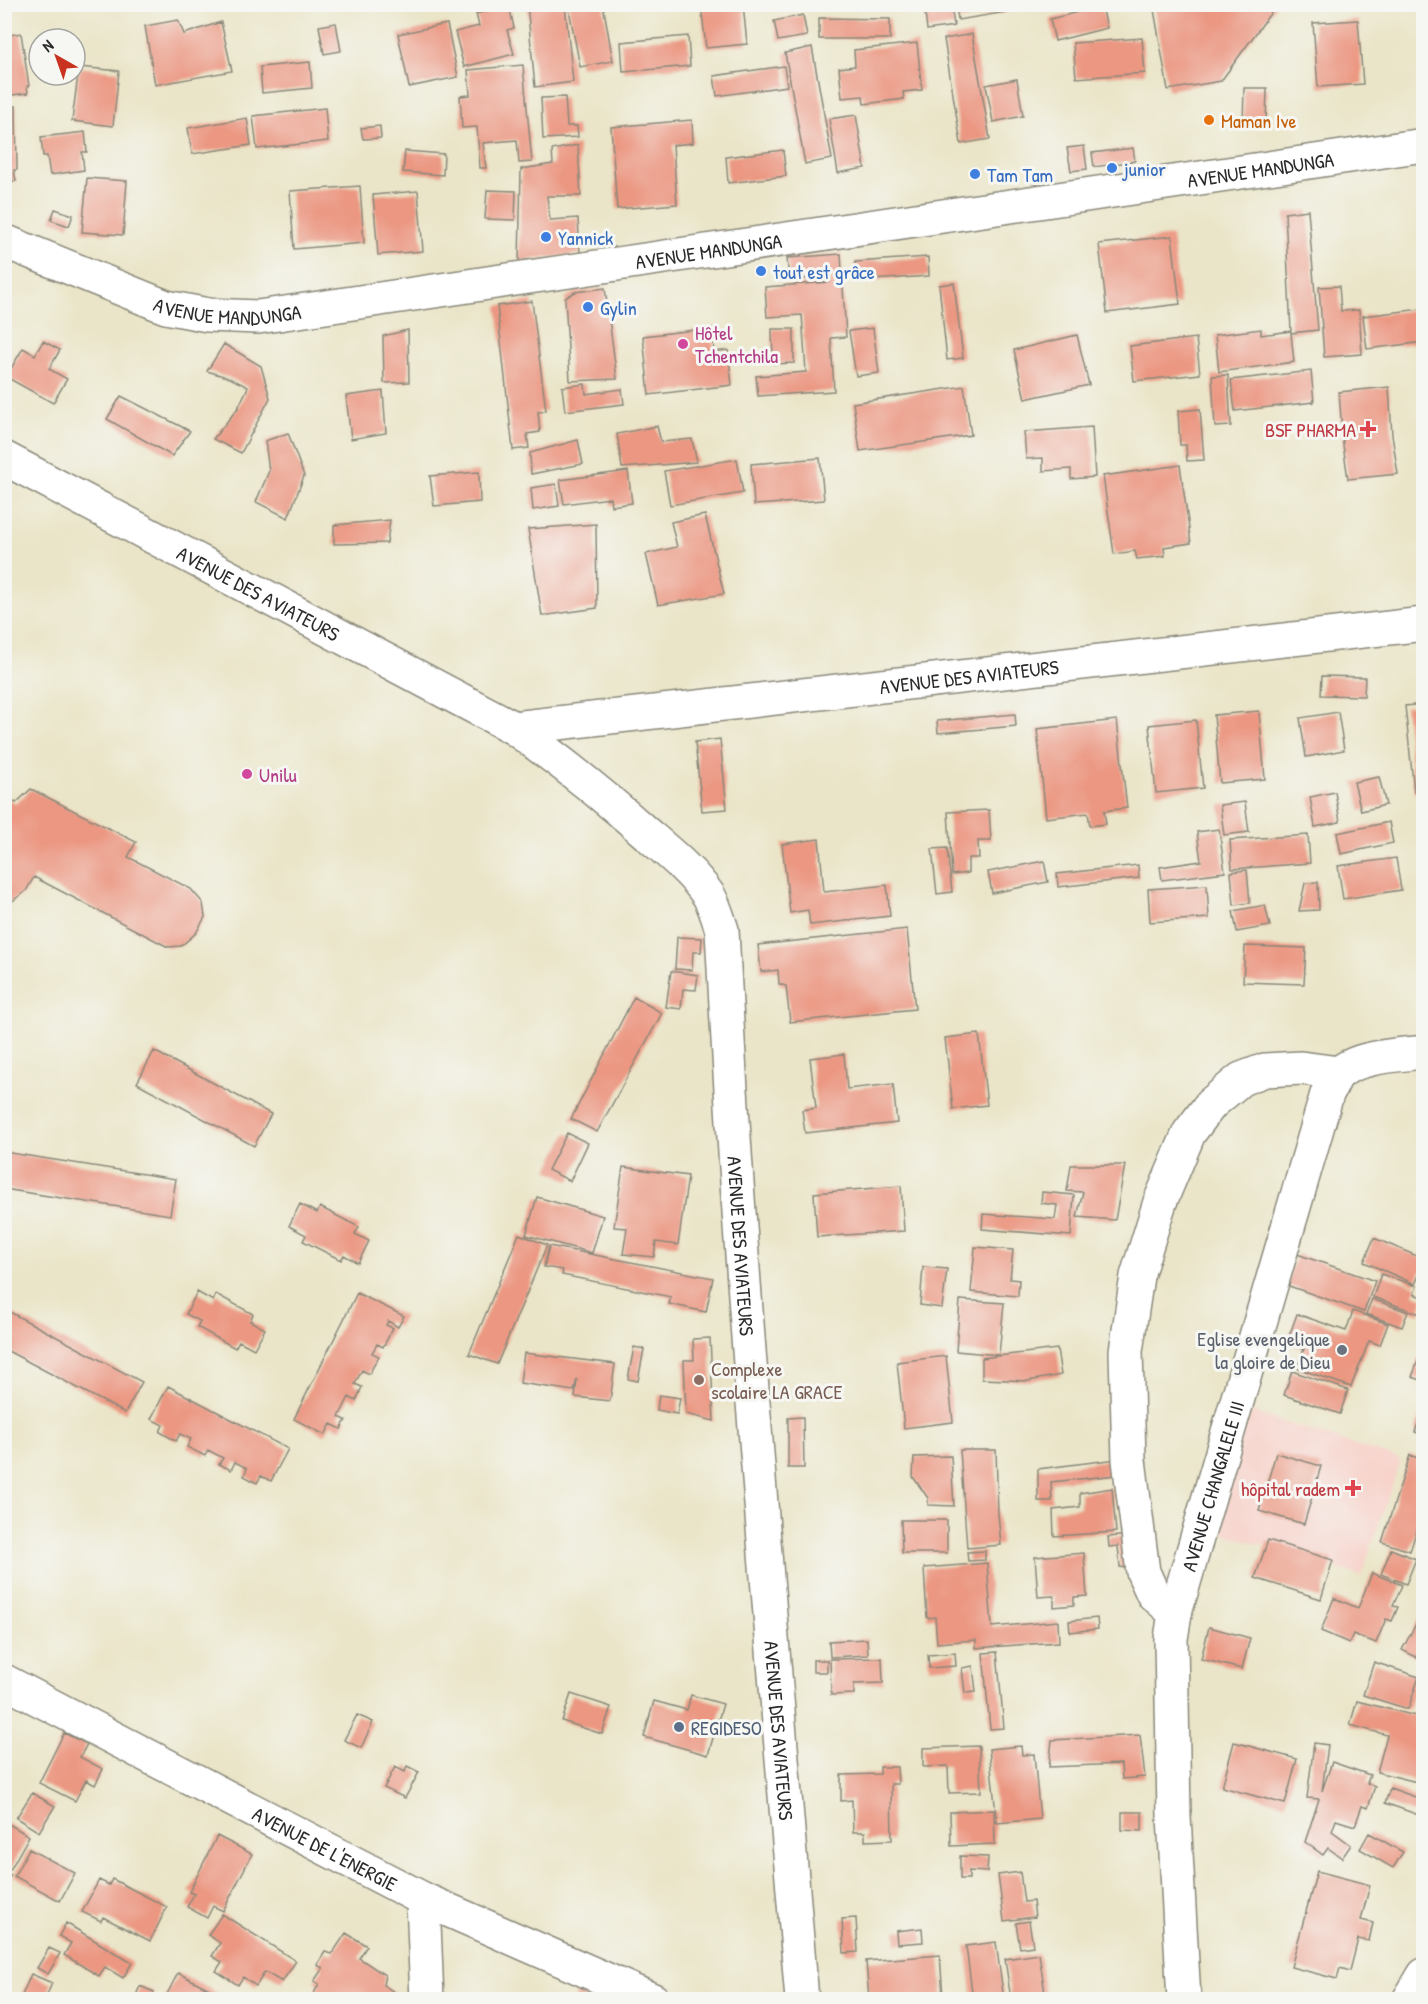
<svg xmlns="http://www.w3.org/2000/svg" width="1428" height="2004" font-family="'Patrick Hand',sans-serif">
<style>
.built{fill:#f7d1c9;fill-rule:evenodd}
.building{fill:#eb9782}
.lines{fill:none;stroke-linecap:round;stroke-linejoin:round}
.minor-casing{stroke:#8a887a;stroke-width:36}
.minor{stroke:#fff;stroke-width:33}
.food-dot{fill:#e8710a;stroke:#f6f6f2;stroke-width:2}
.shop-dot{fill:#3f7fe0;stroke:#f6f6f2;stroke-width:2}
.hotel-dot{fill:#d1479c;stroke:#f6f6f2;stroke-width:2}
.health-dot{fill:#e0444e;stroke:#f6f6f2;stroke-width:2}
.worship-dot{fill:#6b7280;stroke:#f6f6f2;stroke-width:2}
.education-dot{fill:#8d6e63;stroke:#f6f6f2;stroke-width:2}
.service-dot{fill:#5c6f8a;stroke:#f6f6f2;stroke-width:2}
.labels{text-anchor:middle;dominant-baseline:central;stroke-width:6;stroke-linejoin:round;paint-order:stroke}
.food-label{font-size:20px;fill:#c56008;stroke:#f6f6f2;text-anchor:start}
.shop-label{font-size:20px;fill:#366cbe;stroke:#f6f6f2;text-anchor:start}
.street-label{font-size:20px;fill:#2b2b2b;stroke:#f6f6f2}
.hotel-label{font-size:20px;fill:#b23c85;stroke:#f6f6f2;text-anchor:start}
.health-label{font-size:20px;fill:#be3a42;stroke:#f6f6f2;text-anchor:end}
.worship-label{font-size:20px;fill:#5b616d;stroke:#f6f6f2;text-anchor:end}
.education-label{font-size:20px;fill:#785e54;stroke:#f6f6f2;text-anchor:start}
.service-label{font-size:20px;fill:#4e5e75;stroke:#f6f6f2;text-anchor:start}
</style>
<rect width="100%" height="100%" fill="#f6f6f2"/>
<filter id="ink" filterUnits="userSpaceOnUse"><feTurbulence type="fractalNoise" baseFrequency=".0167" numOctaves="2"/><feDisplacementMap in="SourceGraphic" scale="12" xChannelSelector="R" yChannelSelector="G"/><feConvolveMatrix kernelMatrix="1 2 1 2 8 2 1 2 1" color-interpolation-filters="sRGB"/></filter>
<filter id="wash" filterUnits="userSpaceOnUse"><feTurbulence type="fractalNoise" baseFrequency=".008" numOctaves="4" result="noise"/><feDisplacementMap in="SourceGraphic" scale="24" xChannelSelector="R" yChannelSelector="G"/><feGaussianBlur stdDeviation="1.35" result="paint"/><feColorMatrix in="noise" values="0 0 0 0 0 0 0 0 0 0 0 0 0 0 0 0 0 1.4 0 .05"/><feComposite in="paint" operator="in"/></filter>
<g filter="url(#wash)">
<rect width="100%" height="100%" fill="#eae5c8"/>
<path class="built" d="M1246,1410l155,50 -40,116 -146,-45zM1275,1453l46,13 -17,57 -45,-12z"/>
<g id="blocks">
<path class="building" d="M527,4h38l8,78 -38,5z
M568,4h35l10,57 -33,6z
M701,4h42l4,40 -41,4z
M924,4h27l3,22 -27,4z
M1153,4h122v3l-54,74 -53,9z
M509,5l5,23 -7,2 7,24 -50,13 -9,-35 24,-6 -3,-12z
M956,5h81v2l-79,13z
M1102,6l5,22 -52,13 -5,-22z
M803,15l4,21 -29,5 -4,-20z
M819,18l71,1v20h-71z
M178,20l6,14 37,-12 11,49 -77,14 -10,-59z
M1358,20l5,64 -45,3 -5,-64z
M336,23l5,28 -17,3 -5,-28z
M447,24l11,53 -49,10 -11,-53z
M21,33l8,53h-2l1,7 -24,3v-15h4l-4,-25v-20z
M972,34l18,105 -29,5 -17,-105z
M688,36l2,30 -67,6 -2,-30z
M1142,38l3,35 -69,5 -3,-35z
M917,43l5,47 -19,2 1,7 -40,5 -1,-8 -21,2 -3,-30 16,-2 -1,-16z
M812,47l20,112 -27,5 -20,-111z
M310,62l2,26 -50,5 -2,-26z
M523,65l9,97 -13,1 -2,-23 -34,3 3,25h-6l-3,-41 -15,1 -2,-32 10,-1 -2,-25z
M784,66l3,20 -70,10 -3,-20z
M79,67l40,4 -6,55 -41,-5z
M1017,79l6,37 -30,6 -7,-37z
M1244,88h23l-1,36 -23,-1z
M565,97l2,29h10l1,11 -35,2 -2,-41z
M16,106l1,64h-3l2,11 -12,1v-75z
M325,108l3,33 -71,8 -4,-33z
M856,115l9,53 -27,5 -9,-54z
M247,118l4,27 -59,9 -4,-26z
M692,120l1,23 -20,2 4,59 -60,5 -6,-82z
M380,126l1,12 -18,1 -2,-11z
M85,132l2,20h-5l2,18 -34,5 -3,-19h-4l-2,-19z
M578,145l3,51h-34l3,24 28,-2 2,36 -61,7 2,-92 32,-5 -1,-14z
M1084,146l3,23 -16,2 -4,-23z
M1133,148l2,13 -41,6 -2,-14z
M783,150l3,26 -58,7 -2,-26z
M405,151l39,3 -1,21 -40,-3z
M87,178l40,3 -4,54 -41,-3z
M360,186l4,57 -70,6 -4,-58z
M487,190l29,1 -1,29 -30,-1z
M418,191l5,60 -45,4 -5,-60z
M55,209l18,6 -4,11 -18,-6z
M1308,210l10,120 -27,3 3,29 -75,10 -4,-37 46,-6v6l30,-4 -6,-118z
M1172,236l8,68 -73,9 -8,-69z
M841,254l5,83 -15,1 3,53 -76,5 -2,-20 50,-4 -4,-57 -35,2 -2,-30 65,-5v-5l-41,3 -2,-22z
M928,257l1,19 -72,5 -2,-19z
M954,283l9,75 -16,2 -8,-75z
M1339,286l2,25 18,-1 3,44 -38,3 -5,-70z
M605,288l12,91 -47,2 -5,-83 10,-6z
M532,301l14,110 -8,1 2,20 -13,2 2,14 -16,2 -16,-144z
M1421,309l3,33 -57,7 -4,-33z
M712,328l2,24 14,-2 4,35 -83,10 -6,-59z
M873,328l6,45 -23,3 -7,-45z
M772,329h22v34l-21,1z
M408,330l1,52 -25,1 -1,-47z
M1077,335l12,50 -64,14 -11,-49z
M1196,338l4,36 -66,7 -4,-35z
M43,341l17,9 -11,19 18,10 -14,24 -47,-26 17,-29 12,7z
M224,344l37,22 9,32 -29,55 -28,-14 25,-31 10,-21 -18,-9 -23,-7z
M1311,371l3,31 -79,9 -4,-31z
M1228,375l3,51 -16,1 -3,-51z
M585,384l1,10 36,-5 2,15 -59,7 -3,-24z
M964,386l7,49 -111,16 -7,-48z
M1389,387l3,48 6,39 -50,5 -5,-34 -4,-53z
M383,391l3,42 -35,6 -5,-43z
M121,396l69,35 -18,25 -65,-37z
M1200,409l4,51 -17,1 -1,-16h-6l-2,-34z
M657,426l4,16 31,-3 5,23 -75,6 -5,-34z
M1092,427l3,50 -24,2v-10l-28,2v-13l-17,1 -2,-27z
M288,433l16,43 -16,42 -32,-16 13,-31 -4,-30z
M578,440l5,24 -52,10 -1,-21z
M820,458l4,42 -70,5 -3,-41z
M737,459l6,34 -73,12 -6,-34z
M1180,465l11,78 -27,4 1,9 -28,3 -2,-8 -21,3 -11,-78z
M628,471l4,32 -21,3 -1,-8 -46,6 -4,-24z
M479,472l1,30 -46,4 -4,-30z
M556,484l3,22 -26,4 -2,-22z
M705,515l19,79 -66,11 -12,-51 31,-7 -6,-25z
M390,520l-3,23 -53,1v-19z
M596,524l1,84 -55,8 -14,-87z
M1322,676l43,1 -1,19 -43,-1z
M1424,704v87l-10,1 -9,-86z
M1259,711l6,68 -45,4 -6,-68z
M1338,712l6,38 -38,7 -6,-39z
M1015,714l1,12 -78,7 -1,-12z
M1117,720l10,88 -23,3 2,13 -16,2 -2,-13 -42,5 -9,-89z
M1196,720l7,68 -47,5 -7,-68z
M720,739l7,70 -25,2 -7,-69z
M1379,777l7,28 -25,6 -7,-29z
M31,789l105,53 -8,15 63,32 12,14 2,14 -9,16 -15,13 -13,1 -134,-70 -8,14 -15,11 -7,-1v-104l12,6z
M1335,792l5,30 -25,5 -5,-30z
M1245,802l4,30 -25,3 -4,-30z
M989,810l2,31h-13l1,17h-11v15l-16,2 -4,-63z
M1389,822l4,21 -52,11 -4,-21z
M1219,829l6,43 -63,8 -2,-13 41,-6 -4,-29z
M1308,835l2,28 -78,6 -2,-29z
M819,839l5,53 63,-7 3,31 -80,9 -2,-15 -18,3 -8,-69z
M947,848l5,44 -15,2 -5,-45z
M1396,858l5,32 -58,9 -5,-33z
M1044,861l4,21 -56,11 -4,-21z
M1138,865l1,13 -81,9 -1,-13z
M1247,870l3,33 -16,2 -3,-33z
M1318,882l1,28 -20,1 6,-28z
M1207,885l2,33 -59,4 -2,-33z
M1265,905l5,21 -33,6 -4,-21z
M907,929l8,80 -125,13 -4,-36 -7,-2 -1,-14 -17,2 -3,-27z
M677,937l25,1 -1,14h-8l-1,18 -17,-1z
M1245,946l61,2 -2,36 -61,-2z
M671,971l27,4 -2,15 -13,-1 -2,20 -15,-2z
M634,997l28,16 -65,119 -26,-13z
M979,1034l8,71 -34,4 -8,-71z
M154,1051l117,63 -17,32 -117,-63z
M844,1054l3,35 46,-5 4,39 -92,10 -3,-23 14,-2 -6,-50z
M567,1133l21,10 -18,38 -22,-11z
M4,1152l172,27 -6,36 -166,-26z
M1071,1165h54l-10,55 -38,-3 6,-25 -16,-1z
M623,1167l65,9 -10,69 -22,-3 -2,15 -31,-3 4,-26 -13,-1z
M901,1186l3,45 -87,6 -3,-44z
M1042,1192l32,3 -3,41 -89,-7 1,-15 72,5 2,-14 -16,-2z
M537,1197l66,19 -11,37 -66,-18z
M300,1204l17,9 3,-6 39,20 -4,7 14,7 -11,22 -14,-8 -3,5 -38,-19 3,-6 -17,-9z
M519,1234l28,11 -50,119 -28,-10z
M1374,1238l50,21v6l-9,19 -51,-22z
M549,1246l164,32 -7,34 -37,-8 2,-7 -109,-22 1,-5 -19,-3z
M975,1247l38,3 -3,29 9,1 -1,16 -47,-4z
M1297,1254l78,27 -11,31 -78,-27z
M923,1267l24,2 -5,39 -22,-3z
M1381,1274l36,12 -3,8 10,4 -4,16 -47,-17z
M197,1292l16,9 3,-7 37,20 -3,7 15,8 -11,20 -15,-8 -4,7 -38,-21 3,-6 -14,-7z
M357,1293l47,23 -6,11 -10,-6 -2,4 7,3 -10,19 -6,-3 -5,9 7,3 -10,18 -7,-4 -7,14 7,3 -6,14 -7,-4 -10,20 7,3 -5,9 -10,-5 -6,11 -31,-16z
M1372,1299l36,13 -6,15 -36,-13z
M960,1300l44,3 -5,52 -43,-4z
M4,1309l138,73 -17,31 -121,-64z
M1353,1311l35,13 -8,21 -11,-4 -18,46 -54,-19 7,-19 -17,-7 10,-28 49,17z
M710,1338l4,83 -28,-7 -2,-54h10l-1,-21z
M634,1347l10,2 -6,32 -10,-2z
M1057,1349l4,26 -33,6 -46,-2v-21z
M1422,1350l2,1v30l-12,-4z
M524,1353l91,11 -5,37 -35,-4 2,-18 -3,12 -54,-8z
M946,1356l7,66 -49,6 -7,-66z
M1292,1371l56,19 -8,24 -56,-19z
M168,1386l120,63 -17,32 -10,-5 -4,7 -13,-7 3,-8 -12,-6 -4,8 -12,-6 4,-6 -15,-8 -3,6 -18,-9 4,-8 -11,-5 -4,7 -16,-9 3,-7 -12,-6z
M659,1395l21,3 -3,16 -20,-4z
M1423,1410h1v25l-9,-3z
M803,1417l1,51h-16v-50z
M960,1450h36l2,64 3,31 -34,3z
M1276,1453l45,13 -17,58 -45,-13z
M1410,1455l14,5v49l-14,42 -28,-9z
M951,1456l3,50 -26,-1v-7l-15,-21 1,-20z
M1117,1459v16l-66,7 1,19h-14v-32z
M1112,1488l4,44 -62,4 -1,-26 27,-3v-14z
M901,1520h46v33h-45z
M1130,1535l2,34 -12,-2 -2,-21 -9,1 -1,-10z
M1268,1540l65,20 -12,39 -66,-21z
M1391,1549l25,10 -10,25 -25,-10z
M985,1551v9l-17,1 -1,-9z
M1084,1553l3,43 -13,1v8l-20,2v-11l-16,1 -3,-40z
M987,1563l5,64 66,-6 1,21 -83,6v-8l-39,3 -2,-26 -8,1 -3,-50z
M1372,1573l30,12 -9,21 5,1 -6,14 -6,-2 -10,24 -23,-9 -4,9 -28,-12 13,-33 24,10z
M1424,1609v52l-22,-11z
M1097,1618l1,11 -28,3 -1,-11z
M1209,1627l41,11 -8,31 -41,-10z
M867,1639l1,16 -38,2 -1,-16z
M997,1652l7,76 -14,1 -7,-76z
M955,1653l1,13 -27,2 -1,-13z
M882,1658l1,25 -29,1v10l-23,1 -1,-36z
M813,1660h14v12h-14z
M1374,1662l45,15 -11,32 -45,-14z
M973,1666l3,26 -11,1 -3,-25z
M571,1694l40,13 -9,27 -40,-13z
M691,1695l32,9 -15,51 -64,-18 10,-36 33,9z
M1357,1701l67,17v53l-4,-1 -3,12 -40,-10 10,-37 -37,-10z
M357,1715l16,7 -12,26 -17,-8z
M64,1733l23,11 -7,13 23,12 -8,16 -9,-5 -11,21 -36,-18z
M1140,1735l5,42 -23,2 -1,-15 -72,3 3,-27z
M1234,1742l63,17 -12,45 -63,-17z
M1314,1743l14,2 -6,46 10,-29 38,13 -3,8 8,3 -7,22 -6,-2 -7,20 -19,-6 -4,11 19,14 -9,13 -14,-10 -5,7 -18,-13 14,-43 -12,-1z
M979,1746l2,46 -32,1 -1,-27 -25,1v-19z
M1021,1746l1,9 12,-1 6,65 -43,4 -8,-74z
M407,1766l12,6 -14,26 -21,-10 11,-21 10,5z
M880,1767h17l1,17h-7l1,56 -27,1v-9h-12l-1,-32 -11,1v-26l39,-1z
M1390,1788l34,12v17l-39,-14z
M32,1793l23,13 -16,26 -23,-14z
M994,1810l1,34 -44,2 -1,-34z
M1122,1812h20v19l-20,-1z
M4,1821l25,15 -19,34 -6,-3z
M1369,1833l34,19 -10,16 -33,-19z
M217,1836l35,18 -29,57 -10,-5 -6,12 -20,-11 7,-13 -5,-2z
M29,1849l46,24 -15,28 -46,-25z
M960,1856l28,1 -1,15 -18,-1v8h-9z
M4,1871l7,4 -7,11z
M1317,1871l53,14 -9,35 12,3 -4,18 -11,-2 -8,32 -10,-3 -3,11 -46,-12z
M1020,1872l4,30 9,-1 2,16 -31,4 -6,-46z
M112,1879l55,28 -17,34 -47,-24 -2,4 -19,-9 17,-32 10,5z
M222,1914l74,47 -14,21 -17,-10 -9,14 -13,-9 -5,8 -22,-14 6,-9 -10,-6 8,-13 -12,-8z
M856,1918l2,34 -14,1 -2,-34z
M1029,1921l4,25 -13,2 -4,-25z
M66,1923l66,40 -9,15 -18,-11 -6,9 -35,-21 7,-12 -12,-7z
M922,1928l1,14 -26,2 -1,-13z
M346,1933l21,13 -8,12 26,17 -2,10 13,8 -4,7h-82l9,-16 -5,-3 9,-13 -6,-3 8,-13 7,2z
M996,1942l8,58h-31l-7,-54z
M49,1948l11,5 -12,21 -11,-6z
M1039,1954l7,46h-35l-6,-41z
M940,1955l3,42 -13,3h-61l-3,-39z
M178,1973l53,27h-67z
M31,1974l21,9 -7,17h-25z
M140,1986l14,6 -4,8h-16z
M575,1993l16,6v1h-15z"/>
</g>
</g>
<g filter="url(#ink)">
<use href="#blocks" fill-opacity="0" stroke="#8a887a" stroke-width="1.5"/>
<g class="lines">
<defs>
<g id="minor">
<path id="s1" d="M4,241l162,66 42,8 50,2 1166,-172"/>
<path id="s2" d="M4,458l510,270c47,33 90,68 133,106 21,18 46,38 62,62 6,11 9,22 13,34 18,357 51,713 80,1070"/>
<path id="s3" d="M514,728l910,-104"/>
<path d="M1175,1613l-22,-19 -10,-22 -14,-112 -3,-109 11,-75 23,-74 29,-69 22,-29 30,-25 24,-9 36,-2 38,5"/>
<path id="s4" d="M4,1681l419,218 230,101"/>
<path d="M423,1899l4,101"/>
<path id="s5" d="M1184,2000l-10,-184 -3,-177 4,-26 152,-519c4,-6 7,-17 12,-21 19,-17 61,-18 85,-21"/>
<path d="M1409,2000l15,-25"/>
</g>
</defs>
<use href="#minor" class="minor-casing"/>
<use href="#minor" class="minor"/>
</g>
</g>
<circle class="food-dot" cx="1209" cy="120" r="6"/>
<g class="shop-dot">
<circle cx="1112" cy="168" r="6"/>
<circle cx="975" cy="174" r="6"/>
<circle cx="546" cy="237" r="6"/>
<circle cx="761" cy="271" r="6"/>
<circle cx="588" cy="307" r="6"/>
</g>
<g class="hotel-dot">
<circle cx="683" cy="344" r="6"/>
<circle cx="247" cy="774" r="6"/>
</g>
<g class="health-dot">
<path d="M1365 420h6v6h6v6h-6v6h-6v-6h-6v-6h6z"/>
<path d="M1350 1479h6v6h6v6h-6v6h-6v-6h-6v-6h6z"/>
</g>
<circle class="worship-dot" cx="1342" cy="1350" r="6"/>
<circle class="education-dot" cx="699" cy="1380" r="6"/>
<circle class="service-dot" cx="679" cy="1727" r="6"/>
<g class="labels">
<g class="food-label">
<text x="1221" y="120">Maman Ive</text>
</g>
<g class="shop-label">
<text x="1124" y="168">junior</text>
<text x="987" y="174">Tam Tam</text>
<text x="558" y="237">Yannick</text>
<text x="773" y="271">tout est grâce</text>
<text x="600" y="307">Gylin</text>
</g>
<g class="street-label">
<text stroke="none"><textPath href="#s1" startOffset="1281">AVENUE MANDUNGA</textPath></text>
<text stroke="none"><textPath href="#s1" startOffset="723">AVENUE MANDUNGA</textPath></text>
<text stroke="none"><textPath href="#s1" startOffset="237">AVENUE MANDUNGA</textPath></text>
<text stroke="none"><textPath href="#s2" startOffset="288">AVENUE DES AVIATEURS</textPath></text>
<text stroke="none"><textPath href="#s3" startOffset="458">AVENUE DES AVIATEURS</textPath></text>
<text stroke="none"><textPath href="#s2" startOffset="1188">AVENUE DES AVIATEURS</textPath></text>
<text stroke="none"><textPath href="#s5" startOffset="520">AVENUE CHANGALELE III</textPath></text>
<text stroke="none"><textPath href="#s2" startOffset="1674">AVENUE DES AVIATEURS</textPath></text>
<text stroke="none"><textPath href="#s4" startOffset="362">AVENUE DE L'ENERGIE</textPath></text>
</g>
<g class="hotel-label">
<text x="695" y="332">Hôtel<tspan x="695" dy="23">Tchentchila</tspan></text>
<text x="259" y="774">Unilu</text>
</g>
<g class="health-label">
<text x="1356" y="429">BSF PHARMA</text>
<text x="1340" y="1488">hôpital radem</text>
</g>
<g class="worship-label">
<text x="1330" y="1338">Eglise evengelique<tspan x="1330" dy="23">la gloire de Dieu</tspan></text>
</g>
<g class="education-label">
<text x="711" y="1368">Complexe<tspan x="711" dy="23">scolaire LA GRACE</tspan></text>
</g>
<g class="service-label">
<text x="691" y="1727">REGIDESO</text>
</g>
</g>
<rect width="1428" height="2004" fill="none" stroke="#f6f6f2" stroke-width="24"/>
<g transform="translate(57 57) rotate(320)"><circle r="28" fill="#f6f6f2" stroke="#a5a5a2" stroke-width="1.5"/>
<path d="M0-4.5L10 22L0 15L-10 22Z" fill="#c8321e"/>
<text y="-9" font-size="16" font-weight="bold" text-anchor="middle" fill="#2b2b2b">N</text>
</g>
</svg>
